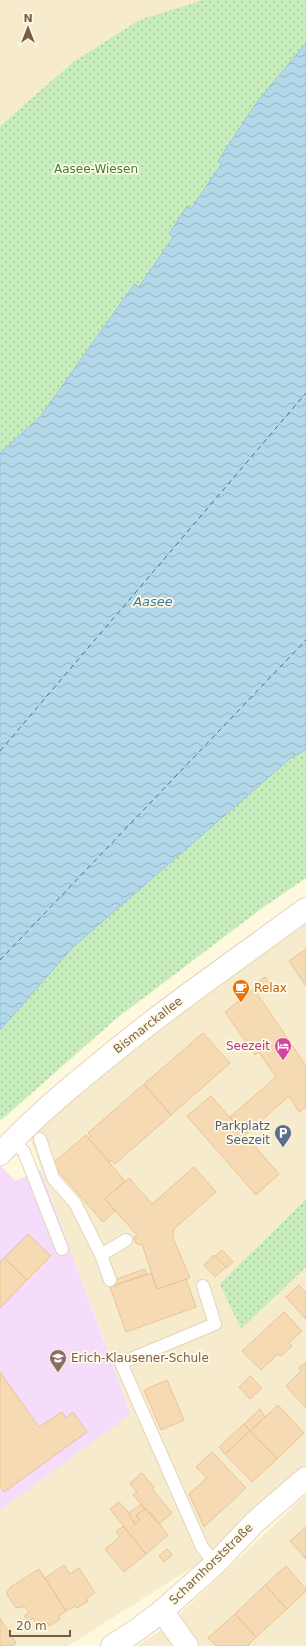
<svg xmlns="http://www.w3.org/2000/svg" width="306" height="1646" font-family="'DejaVu Sans',sans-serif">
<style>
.residential{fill:#f7ebcd}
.education{fill:#f4dcfa}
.park{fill:url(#park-dots)}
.water{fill:url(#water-waves);stroke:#97c6dc}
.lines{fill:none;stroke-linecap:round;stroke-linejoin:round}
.ferry{stroke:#3f7894;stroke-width:1;stroke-dasharray:5 4;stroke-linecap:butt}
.building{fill:#f6dab4;stroke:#eac393}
.service-casing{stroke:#e3d4ba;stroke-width:14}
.minor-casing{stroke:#e3d4ba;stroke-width:24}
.tertiary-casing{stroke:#e3d4ba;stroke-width:24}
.service{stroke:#fff;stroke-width:12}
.minor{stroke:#fff;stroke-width:22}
.tertiary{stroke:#fff;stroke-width:22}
.labels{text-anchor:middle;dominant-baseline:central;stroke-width:3.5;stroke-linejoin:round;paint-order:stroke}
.park-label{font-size:12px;fill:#437e3b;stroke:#fffae7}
.food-label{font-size:12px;fill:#c56008;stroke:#fffae7;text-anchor:start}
.street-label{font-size:12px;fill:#775f45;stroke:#fffae7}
.hotel-label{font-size:12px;fill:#b23c85;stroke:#fffae7;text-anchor:end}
.service-label{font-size:12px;fill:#4e5e75;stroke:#fffae7;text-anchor:end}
.education-label{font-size:12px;fill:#785e54;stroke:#fffae7;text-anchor:start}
.water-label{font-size:13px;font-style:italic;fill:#3f7894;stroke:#fffae7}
</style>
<defs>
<pattern id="park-dots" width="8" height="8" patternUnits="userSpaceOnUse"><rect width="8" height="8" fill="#c8edbd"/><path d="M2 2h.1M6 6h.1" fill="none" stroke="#a7c39b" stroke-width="1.8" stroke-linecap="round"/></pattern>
<pattern id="water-waves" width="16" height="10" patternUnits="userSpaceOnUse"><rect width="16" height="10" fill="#b2d8e9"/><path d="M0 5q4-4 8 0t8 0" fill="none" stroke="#96b2bf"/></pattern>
</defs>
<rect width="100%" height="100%" fill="#fef8df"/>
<path class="residential" d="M0,0h203l-64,20 -66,42 -73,64z
M306,919v552l-99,87 -139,88h-68v-136l131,-97 -103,-280 166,-134z
M306,1495v151h-169l29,-19z"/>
<path class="education" d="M0,1165l15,16 26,-11 90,244 -131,96z"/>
<path class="park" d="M203,0h103v43l-49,59 -39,59 4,2 -31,46 -4,-2 -18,27 4,2 -34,51 -6,-3 -92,132 -41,37v-327l73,-64 66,-42z
M306,750v128l-41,28 -148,112 -117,103v-91l73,-83 219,-190z
M306,1199v68l-65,62 -21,-45z"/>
<path class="water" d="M306,43v707l-14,7 -219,190 -73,83v-577l41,-37 93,-132 5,3 34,-50 -4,-3 18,-28 4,3 31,-46 -4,-2 39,-59z"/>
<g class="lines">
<path class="ferry" d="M0,751l306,-358
M0,960l306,-320"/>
</g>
<path class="building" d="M306,949v37l-17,-25z
M265,977l7,10 -11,7 -6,-10z
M254,989l52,77v41l-7,5 -10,-16 -44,39 -15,-18 46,-40 -17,-25 -4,3 -30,-43z
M203,1033l27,30 -59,52 -27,-31z
M144,1084l27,31 -56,49 -4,-4 -2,2 -21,-24 3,-2 -3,-3z
M211,1096l68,78 -23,21 -69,-79z
M86,1135l39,46 -20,18 10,12 -12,11 -51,-58z
M194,1167l22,25 -42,37 -1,9 17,40 -33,11 -15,-45 -3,1 -4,-3 -1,-5 3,-2 -32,-36 24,-21 23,26z
M28,1234l23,22 -24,24 -23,-22z
M222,1250l11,12 -6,6 -12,-12z
M214,1255l12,12 -11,10 -11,-12z
M4,1258l23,22 -27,28v-46z
M145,1269l2,5 -37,13 -2,-5z
M151,1273l6,16 29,-10 10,28 -70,25 -16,-45z
M299,1285l7,8v26l-20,-22z
M284,1312l18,19 -13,12 3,3 -11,10 -3,-2 -17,16 -19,-19z
M306,1362v46l-20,-22 15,-15 -2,-3z
M0,1372l39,55 23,-15 4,6 7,-6 14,20 -83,60 -4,-6z
M250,1376l12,12 -12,11 -11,-12z
M167,1380l17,40 -23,10 -17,-40z
M278,1405l26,28 -27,26 -27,-28z
M260,1409l5,8 -15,14 -6,-7z
M244,1424l6,7 -25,23 -6,-7z
M250,1431l27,28 -25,23 -27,-28z
M212,1452l34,36 -42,39 -15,-33 18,-16 -11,-11z
M142,1473l12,14 -2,2 20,24 -13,11 -26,-29 4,-3 -7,-9z
M119,1502l11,12 -1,1 5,7 1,3 5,-5 -4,-5 9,-6 4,4 1,-1 18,23 -22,19 -36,-45z
M141,1504l4,5 -9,6 4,5 -5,5 -1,-3 -5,-7 1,-1 -1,-1z
M123,1526l23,28 -22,18 -19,-23 15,-12 -4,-5z
M306,1527v32l-16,-18z
M167,1549l5,6 -8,7 -5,-6z
M64,1565l6,9 9,-6 16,25 -9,6 2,2 -11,7 -2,-2 -9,5 -21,-33z
M286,1566l20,23v2l-19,18 -22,-24z
M39,1569l27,42 -7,5 1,3 -11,7 -1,-3 -9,6 -6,-11 -5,3 -4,-5 5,-3 -5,-7 -3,2 -6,-1 -8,-13 1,-4 4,-4z
M265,1585l22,24 -31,28 -21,-23z
M235,1614l21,23 -8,8 1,1h-33l-8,-8z
M0,1618l16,25 -4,3h-12z"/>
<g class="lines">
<defs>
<path id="service" d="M40,1139l13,39 22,25 26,52 9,25
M13,1140l11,12 38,97
M101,1255l25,-15
M203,1286l12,38 -94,39 81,184 13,17"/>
<path id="minor" d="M0,1154c30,-33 64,-62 99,-90 66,-55 137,-104 207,-155
M162,1611l25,35"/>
<path id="tertiary" d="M112,1646l25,-16 25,-19 53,-47 40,-42 51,-44"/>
</defs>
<use href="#service" class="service-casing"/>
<use href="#minor" class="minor-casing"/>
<use href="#tertiary" class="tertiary-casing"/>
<use href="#service" class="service"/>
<use href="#minor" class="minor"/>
<use href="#tertiary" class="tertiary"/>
</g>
<defs>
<symbol id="cafe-pin" viewBox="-11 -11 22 30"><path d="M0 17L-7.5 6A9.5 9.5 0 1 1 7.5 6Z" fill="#e8710a" stroke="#fffae7"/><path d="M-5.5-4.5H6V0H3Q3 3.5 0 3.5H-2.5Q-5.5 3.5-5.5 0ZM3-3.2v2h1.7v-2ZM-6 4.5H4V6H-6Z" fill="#fff"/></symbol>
<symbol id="hotel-pin" viewBox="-11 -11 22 30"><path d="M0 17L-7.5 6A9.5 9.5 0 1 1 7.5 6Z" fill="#d1479c" stroke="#fffae7"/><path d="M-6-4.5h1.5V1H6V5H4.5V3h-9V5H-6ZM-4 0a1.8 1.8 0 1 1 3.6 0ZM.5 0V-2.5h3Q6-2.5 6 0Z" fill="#fff"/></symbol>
<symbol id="parking-pin" viewBox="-11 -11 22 30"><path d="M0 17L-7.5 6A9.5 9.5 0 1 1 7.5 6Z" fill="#5c6f8a" stroke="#fffae7"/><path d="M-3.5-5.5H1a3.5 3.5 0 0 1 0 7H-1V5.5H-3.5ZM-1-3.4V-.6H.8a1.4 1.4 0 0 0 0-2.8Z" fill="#fff"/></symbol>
<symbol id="school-pin" viewBox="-11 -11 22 30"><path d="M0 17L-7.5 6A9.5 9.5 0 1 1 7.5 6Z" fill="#8d6e63" stroke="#fffae7"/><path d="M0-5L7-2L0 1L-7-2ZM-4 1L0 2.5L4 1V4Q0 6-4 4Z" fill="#fff"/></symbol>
</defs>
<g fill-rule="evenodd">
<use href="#cafe-pin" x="231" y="978" width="20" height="27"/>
<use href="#hotel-pin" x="273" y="1036" width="20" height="27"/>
<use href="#parking-pin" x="273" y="1123" width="20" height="27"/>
<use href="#school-pin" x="48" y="1348" width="20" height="27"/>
</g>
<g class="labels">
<g class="park-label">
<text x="96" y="169">Aasee-Wiesen</text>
</g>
<g class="food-label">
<text x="254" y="988">Relax</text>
</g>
<g class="street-label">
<text transform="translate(148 1025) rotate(-38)">Bismarckallee</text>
<text transform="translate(211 1564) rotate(-44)">Scharnhorststraße</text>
</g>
<g class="hotel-label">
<text x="270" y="1046">Seezeit</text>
</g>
<g class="service-label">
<text x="270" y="1126">Parkplatz<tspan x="270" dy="14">Seezeit</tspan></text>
</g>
<g class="education-label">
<text x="71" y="1358">Erich-Klausener-Schule</text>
</g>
<g class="water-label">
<text x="153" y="601">Aasee</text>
</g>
</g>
<g transform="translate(28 28)" stroke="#fffae7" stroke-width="3" paint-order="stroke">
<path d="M0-3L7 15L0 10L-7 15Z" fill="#775f45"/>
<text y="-6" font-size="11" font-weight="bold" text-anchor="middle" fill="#775f45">N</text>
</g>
<path d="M10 1630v6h60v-6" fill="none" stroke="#775f45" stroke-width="2"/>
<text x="16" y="1630" font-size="12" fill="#775f45" stroke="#fffae7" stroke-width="3" paint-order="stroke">20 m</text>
</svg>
